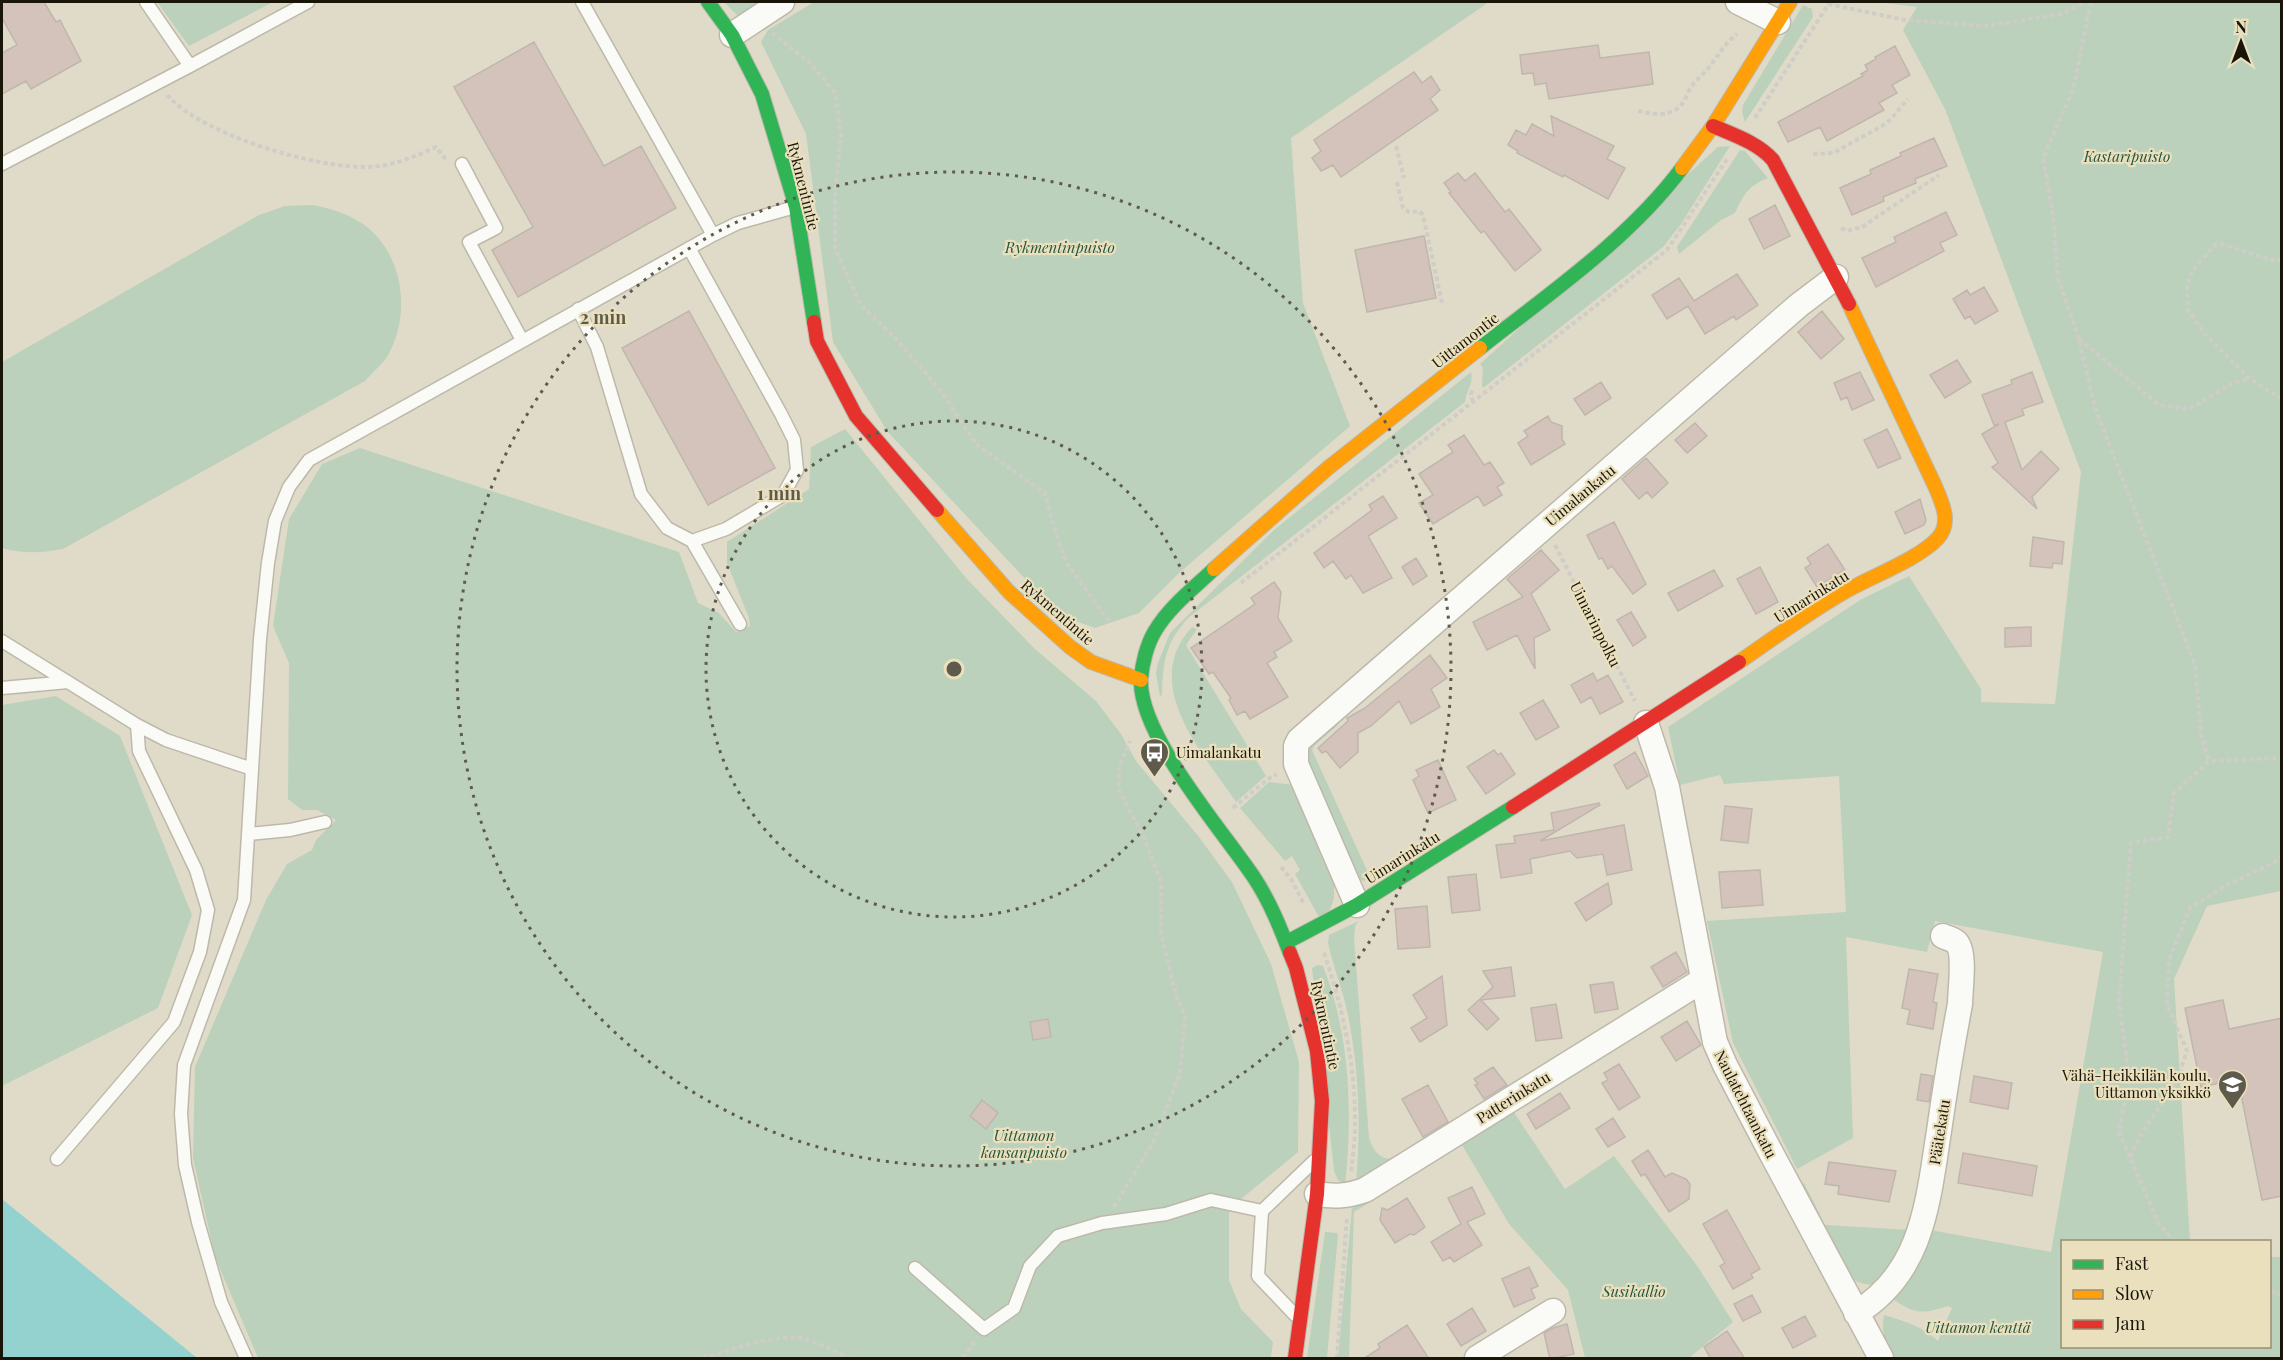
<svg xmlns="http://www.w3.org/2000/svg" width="2283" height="1360" font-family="'Playfair Display',serif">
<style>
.green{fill:#bbd1bb}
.water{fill:#94d2cf}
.building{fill:#d4c3bb;stroke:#bfb6ad;stroke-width:1.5}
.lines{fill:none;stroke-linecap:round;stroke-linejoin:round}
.lane-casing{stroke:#bdb9aa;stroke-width:15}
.street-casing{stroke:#bdb9aa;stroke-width:27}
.fast-casing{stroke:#bdb9aa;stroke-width:16}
.slow-casing{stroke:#bdb9aa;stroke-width:16}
.jam-casing{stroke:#bdb9aa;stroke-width:16}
.path{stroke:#cecdc7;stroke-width:4;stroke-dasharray:4.5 3;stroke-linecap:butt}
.lane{stroke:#fafaf7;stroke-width:12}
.street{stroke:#fafaf7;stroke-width:24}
.fast{stroke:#30b455;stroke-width:14}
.slow{stroke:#ff9f0a;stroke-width:14}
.jam{stroke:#e5322d;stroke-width:14}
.ring{fill:none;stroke:#5f5b4c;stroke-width:3;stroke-dasharray:3 6}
.labels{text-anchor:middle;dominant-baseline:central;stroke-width:4.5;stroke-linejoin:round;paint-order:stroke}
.park-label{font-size:15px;font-style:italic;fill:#20563e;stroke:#ebe0be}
.street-label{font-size:15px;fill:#191609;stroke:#ebe0be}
.poi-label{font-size:15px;fill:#191609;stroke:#ebe0be;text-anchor:start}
.centre{fill:#5f5b4c;stroke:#ebe0be;stroke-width:3}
.ring-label{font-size:18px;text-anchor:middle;font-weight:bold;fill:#5f5b4c;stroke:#ebe0be;stroke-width:4.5;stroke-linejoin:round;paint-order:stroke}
</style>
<rect width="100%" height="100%" fill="#e0dbc8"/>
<path class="green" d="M157,2h116l-84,44z
M724,2h45l-29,16z
M814,2h675l-198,136 12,165 47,123 -171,147 -40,40 -44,15 -36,-13 -172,-184 -54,-89 -27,-208 -45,-92 7,-12z
M1877,2h404v889l-74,15 -33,73 16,262 -128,1v104h208v-89h11v101h-389c-7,-15 -11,-26 -8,-43 20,6 38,11 54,26l14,-33 -4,-2c-25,8 -34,9 -56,-8l38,-68 121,22 52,-300 -168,-31 -8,31 -81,-15 7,201 -56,31 -64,-126 -26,-122 139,-9 -7,-136 -115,8 -4,-9 -40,10 -12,-58 192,-127 49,-24 72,113v13l74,2 26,-232 -136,-363 -42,-79 14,-23z
M1803,5l9,4 1,8 -68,105 -3,-10 1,-7z
M1730,146l-49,78 -18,23 -180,141 -1,-3 1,-17 -3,-4 238,-217z
M1740,150l5,1 23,27c-20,8 -24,16 -33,35l-14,7 -42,34 -2,-7z
M313,205c18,4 34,8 50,19 41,29 49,91 24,133 -6,8 -15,16 -22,24l-302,168c-22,4 -40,5 -61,-1v-186l257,-147 26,-9z
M1471,372c3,11 -5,19 -6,30l-277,216c-23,26 -25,43 -26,77l-2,1 -4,-23 2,-10 12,-30 104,-103z
M845,429l121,149 69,71 61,52 25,33 15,27 63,76 33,45 39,82 28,98 -1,90 -69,57v71l12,29 32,33 -2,16h-1013l-43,-101 -22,-99 2,-91 71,-167 21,-36 25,-14 4,-10 20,-20 -19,-10h-15l-14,-11 1,-136 -16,-37 16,-107 33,-55 38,-16 319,104 19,51 21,10 17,19 14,-6 -1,-8 -22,-55v-21l82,-53 2,-42z
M1192,627l5,2 -11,16 80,131 -30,26c-33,-49 -97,-118 -44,-175z
M56,696l64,40 72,179 -34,93 -156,78v-381z
M1335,722l3,3 -23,20 -3,5 58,127 -6,4 -6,-2 -51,-111 1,-24z
M1269,782l25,3 40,94v19l-4,12 -11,7 -24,-43 5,-4 -8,-14 -7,5 -45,-53z
M1359,921l-4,5 -1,12 15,200c4,12 10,21 23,21l-36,23c5,-57 3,-112 -8,-167 -5,-25 -15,-48 -20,-72l1,-8z
M1318,965l5,1c27,68 30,147 22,219l-7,-5 -4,-9 -22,-203z
M1513,1111l52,78 49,-33 84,111 35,55 -44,36h-104l-17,-68 -59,-66 -47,-79z
M1391,1183l3,4 -40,25 -5,146h-11l14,-150 3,-4z
M1804,1183l21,42 86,5 -4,16 -32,38c-11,2 -20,-3 -29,-9l-47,-90z
M1325,1232l12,1 1,2 -11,123h-20z"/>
<path class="water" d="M2,1199l195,159h-195z"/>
<path class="building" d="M2,2h42l12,20 4,-2 21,41 -50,28 -5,-8 -24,13v-41l15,-8 -15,-27z
M534,42l70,124 37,-20 35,62 -158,89 -26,-47 41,-23 -79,-140z
M1598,45l2,13 49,-6 4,32 -104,15 -3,-16 -11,2 -2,-12 -11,1 -2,-19z
M1895,46l15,29 -18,10 5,8 -18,10 5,7 -57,31 -7,-14 -32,15 -10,-20 85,-46 -2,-2 7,-4 -3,-5 11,-6 -1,-2z
M1414,72l8,11 9,-7 9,14 -10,9 8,11 -97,67 -8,-12 -12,6 -9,-13 9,-7 -7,-11z
M1551,116l63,30 -7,13 18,9 -17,31 -44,-24 -1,2 -46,-24 1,-2 -10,-6 8,-15 10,5 6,-11 22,12z
M1934,138l13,28 -32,13 1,4 -33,14 1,4 -32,14 -12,-27 31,-14 -1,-4 31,-14 -1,-3z
M1458,173l7,8 10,-8 30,39 4,-3 32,41 -26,21 -31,-40 -3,2 -32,-40 2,-1 -7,-9z
M1775,205l15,31 -26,13 -15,-30z
M1946,212l11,23 -17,8 4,8 -68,36 -14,-29 34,-16 -2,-5z
M1424,236l12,62 -69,14 -12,-62z
M1737,274l21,31 -22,15 -2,-4 -29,18 -17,-28 -21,13 -15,-24 27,-17 15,23z
M1984,287l14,24 -23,13 -5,-8 -5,3 -12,-20 14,-9 3,5z
M689,311l86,157 -67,37 -86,-157z
M1822,311l22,28 -23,20 -23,-27z
M1957,360l14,22 -26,16 -15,-23z
M1860,372l14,28 -22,10 -5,-13 -6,3 -7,-17z
M2032,372l11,30 -21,7 2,6 -19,7 17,48 19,-19 18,18 -27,28 5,12 -45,-42 6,-4 -16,-29 17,-10 -5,1 -12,-30 30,-11 -1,-4z
M1601,382l10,16 -26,17 -11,-16z
M1548,416l3,6 11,4v13l3,5 -34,21 -13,-22 10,-7 -4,-5z
M1695,423l12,13 -20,17 -12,-13z
M1887,429l14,29 -23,10 -14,-28z
M1464,435l20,30 6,-3 14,21 -7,4 5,8 -18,11 -6,-10 -45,28 -14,-21 14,-8 -14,-21 34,-22 -5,-7z
M1646,458l22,25 -16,15 -5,-6 -8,7 -17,-20z
M1383,496l14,22 -29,18 24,42 -29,15 -12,-18 -5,4 -13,-18 -9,7 -10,-15 58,-43 -3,-5z
M1920,499l6,21 -2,5 -19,9 -10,-22z
M1614,522l32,62 -13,10 -21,-28 -4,3 -6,-11 -3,1 -12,-24z
M2033,537l31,5 -2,22 -9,-1 -1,5 -22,-2z
M1828,544l17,26 -28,17 -12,-19 6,-4 -4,-6z
M1541,550l18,20 -28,24 19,36 -16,8 1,31 -18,-34 -30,15 -14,-28 50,-25 -16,-18z
M1416,558l11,18 -14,9 -11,-18z
M1760,567l18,35 -22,12 -19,-35z
M1714,570l9,16 -45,25 -10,-18z
M1274,582l7,10 -3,26 14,23 -18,11 3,5 -10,6 21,34 -38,22 -5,-8 -8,4 -8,-15 2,-2 -18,-26 -4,2 -18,-26 64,-44 -4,-6z
M1631,612l15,25 -13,9 -16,-26z
M2031,627v19l-26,1v-19z
M1430,655l17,23 -16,11 9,18 -29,17 -12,-23 -28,25 -13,7v19l-18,16 -14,-17 -4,2 -4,-5 30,-27 -1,-3 18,-10z
M1593,673l4,8 11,-6 15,27 -23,12 -9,-17 -10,6 -10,-18z
M1543,700l16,27 -23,13 -16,-27z
M1494,750l4,5 3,-2 14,21 -29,20 -19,-27z
M1635,752l13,24 -21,13 -13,-24z
M1438,760l18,40 -28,13 -15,-33 6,-4 -3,-6z
M1599,803l1,2 -60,36 84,-16 8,45 -25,5 -4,-21 -26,4 -7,-7 -40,8 2,14 -31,5 -5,-33 19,-2 -1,-7 40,-6 -3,-17z
M1725,806l27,3 -4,34 -27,-3z
M1760,870l3,35 -41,3 -3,-36z
M1476,874l4,36 -28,3 -4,-36z
M1608,883l4,21 -26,17 -11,-18z
M1427,906l3,41 -32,2 -3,-40z
M1676,952l11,20 -24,15 -12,-20z
M1511,967l4,29 -34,4 18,19 -12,11 -19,-20 25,-23 -10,-16z
M1909,969l29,5 -5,28 4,1 -4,26 -26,-5 3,-14 -8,-2z
M1442,976l5,49 -27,17 -9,-14 16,-10 -14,-23z
M1613,982l5,27 -23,4 -5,-28z
M2223,1000l6,29 53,-11v178l-20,4 -24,-121 -37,8 -16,-79z
M1556,1004l6,34 -26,3 -5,-33z
M1048,1019l3,18 -18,3 -3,-18z
M1687,1021l14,24 -25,16 -15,-24z
M1619,1064l21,33 -21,13 -17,-27 6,-3 -4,-7z
M1493,1067l14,18 -23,14 -9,-14 3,-1 -4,-5z
M1921,1074l12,2 -4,26 -12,-2z
M1974,1076l38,7 -4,26 -38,-7z
M1428,1085l20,37 -25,15 -21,-38z
M1560,1093l10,15 -34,21 -9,-15z
M982,1100l16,13 -12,16 -16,-13z
M1613,1118l12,19 -17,10 -12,-18z
M1648,1150l17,27 7,-4 14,6 4,5 -1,15 -20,13 -24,-38 -4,2 -9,-15z
M1963,1153l74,13 -5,30 -74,-13z
M1829,1162l67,9 -7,31 -51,-8 1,-8 -14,-2z
M1472,1187l13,27 -18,8 15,23 -28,17 -4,-5 -7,4 -12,-19 30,-18 -13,-26z
M1407,1198l18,29 -11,8 -4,-1 -15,9 -15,-23 2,-12 6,2z
M1727,1210l33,59 -9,5 2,4 -20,11 -13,-23 5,-3 -22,-39z
M1529,1267l9,19 -7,3 4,9 -21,9 -12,-28z
M1752,1295l9,17 -18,9 -9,-17z
M1472,1308l14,23 -25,15 -14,-22z
M1805,1316l11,20 -23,12 -11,-20z
M1567,1324l7,30 -24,5 -6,-26 9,-5z
M1407,1325l22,34h-66l17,-11 -2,-4z
M1727,1331l18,28h-34l-7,-12z"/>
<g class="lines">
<defs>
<path id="lane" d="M146,2l44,64
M582,2l131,233
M2,164l188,-98 118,-64
M462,164l34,64 -27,14 53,98
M578,309l19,38 44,147 26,34 25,13 34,-12 57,-34 14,-25 -3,-30 -13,-26 -92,-166
M692,541l48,83
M2,641l135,84 29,15 86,29
M2,688l66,-6
M248,834l42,-4 35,-8
M57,1159l117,-137 26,-70 8,-42 -12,-40 -57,-119 -2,-26
M1262,1211l-4,65 37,39
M915,1268l69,61 30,-21 16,-42 28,-30 44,-13 64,-9 45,-14 51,11 52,-50
M246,1358l-25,-56 -23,-80 -13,-57 -4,-51 3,-49 60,-165 16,-261 8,-76 7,-42 14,-34 20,-27 404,-225 25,-12 57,-16"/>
<path id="street" d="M1738,2l40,20
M732,35l50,-33
M1646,723l21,64 48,255 10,23 44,84 112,209
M1357,905l-61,-141v-18l3,-6 500,-435 37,-28
M1317,1194c18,3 31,2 48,-4l338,-210
M1856,1313c67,-40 72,-112 83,-182 6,-42 13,-85 21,-127 0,-14 6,-52 -4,-62 -3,-3 -10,-4 -13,-6
M1477,1358l76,-47"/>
<path id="fast" d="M708,2l24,33 30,59 34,113 18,115
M1480,348c69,-54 150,-110 202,-180
M1214,569c-20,19 -45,38 -59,62 -8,13 -13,33 -14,48 -3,56 83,153 114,200 15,23 25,48 35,74
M1287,942l70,-37 156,-98"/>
<path id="slow" d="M1682,168l31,-42 77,-124
M937,510l72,82 61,55 21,15 50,18
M1214,569l114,-101 152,-120
M1739,662c35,-24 70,-50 107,-71 26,-15 73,-32 92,-53 14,-16 4,-35 -3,-52l-86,-182"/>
<path id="jam" d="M1713,126c21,9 45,17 60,34l76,144
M814,322l3,19 39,75 81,94
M1513,807l226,-145
M1290,953l6,15 21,83 5,50 -5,93 -22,164"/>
</defs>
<use href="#lane" class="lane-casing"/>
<use href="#street" class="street-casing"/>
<use href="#fast" class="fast-casing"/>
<use href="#slow" class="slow-casing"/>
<use href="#jam" class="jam-casing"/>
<path class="path" d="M2091,2l-18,88 -30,68 10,57 5,63 21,61 16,69 100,257 6,69 8,27
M1828,4l77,16 81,6 75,-12 24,-12
M772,33l39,31 24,29 6,42 -6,61v53l25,55 38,37 42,49 36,54 69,49 9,34 12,35 44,61
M167,95c35,40 150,74 203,72 23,-1 46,-11 66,-20l11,14
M1638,111c11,3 28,5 37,-1 9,-4 11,-15 16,-23 7,-9 16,-16 22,-25 10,-13 11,-17 24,-28
M1755,118l75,-116
M1396,146l8,32
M1813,154l20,-1 49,-27 8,-6 18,-21
M1397,182l6,26 6,4 10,-1 4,4 19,88
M1841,228l6,3 15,-4 77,-52
M2282,260l-7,1 -54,-17 -6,1 -23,26 -5,16 1,23 16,23 46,46 32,20
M2079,339l80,66 30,4 46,-27 15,-3
M1473,402l-2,-8 2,-6
M1555,545l80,156
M1241,583l426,-333 60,-91
M1233,808l35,-29 9,-5
M1281,867l10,12 13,25
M1324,953c19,55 32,115 31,173 0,15 -2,31 -4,46
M2130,1157l13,-26 33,-48 11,-32 -20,-46 2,-45 21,-52 35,-22 50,-24 7,-7
M1114,1207l40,-66 26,-68 5,-56 -9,-22 -15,-62v-51l-17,-44 -26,-50 2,-24 10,-23
M2175,1242l-16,-18 -40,-92 10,-54 -10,-77 12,-158 37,-6 6,-44 35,-32 73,-3
M2270,1291l12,4
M703,1358c28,-8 68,-23 97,-20 12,2 38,14 48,20
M963,1358l12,-17
M1337,1358l10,-142"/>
<use href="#lane" class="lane"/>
<use href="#street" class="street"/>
<use href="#fast" class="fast"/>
<use href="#slow" class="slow"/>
<use href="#jam" class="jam"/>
</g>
<g class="ring">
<circle cx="954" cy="669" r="248"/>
<circle cx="954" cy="669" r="497"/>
</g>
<defs>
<symbol id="bus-pin" viewBox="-11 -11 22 30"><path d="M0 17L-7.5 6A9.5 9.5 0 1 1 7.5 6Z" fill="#5f5b4c" stroke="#ebe0be"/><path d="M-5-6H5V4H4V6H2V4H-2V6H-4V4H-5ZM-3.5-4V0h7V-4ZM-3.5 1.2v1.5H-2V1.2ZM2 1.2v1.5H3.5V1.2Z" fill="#fff"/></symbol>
<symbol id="school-pin" viewBox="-11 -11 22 30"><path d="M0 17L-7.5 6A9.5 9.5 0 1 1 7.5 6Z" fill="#5f5b4c" stroke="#ebe0be"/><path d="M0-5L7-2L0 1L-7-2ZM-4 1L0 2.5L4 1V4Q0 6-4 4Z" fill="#fff"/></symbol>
</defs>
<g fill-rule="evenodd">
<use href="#bus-pin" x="1138" y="736" width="33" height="45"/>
<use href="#school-pin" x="2216" y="1068" width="33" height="45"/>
</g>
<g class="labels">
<g class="park-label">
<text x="2127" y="156">Kastaripuisto</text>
<text x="1060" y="247">Rykmentinpuisto</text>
<text x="1024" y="1135">Uittamon<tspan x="1024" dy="17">kansanpuisto</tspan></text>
<text x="1634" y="1291">Susikallio</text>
<text x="1978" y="1327">Uittamon kenttä</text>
</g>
<g class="street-label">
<text transform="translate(804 186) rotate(76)">Rykmentintie</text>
<text transform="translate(1465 340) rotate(-38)">Uittamontie</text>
<text transform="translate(1580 495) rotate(-40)">Uimalankatu</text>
<text transform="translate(1811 596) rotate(-32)">Uimarinkatu</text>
<text transform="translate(1058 612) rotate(41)">Rykmentintie</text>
<text transform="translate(1596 624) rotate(63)">Uimarinpolku</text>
<text transform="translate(1402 857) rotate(-32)">Uimarinkatu</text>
<text transform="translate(1326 1025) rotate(78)">Rykmentintie</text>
<text transform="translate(1513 1097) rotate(-32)">Patterinkatu</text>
<text transform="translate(1746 1104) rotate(63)">Naulatehtaankatu</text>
<text transform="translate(1939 1132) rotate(-81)">Päätekatu</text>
</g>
<g class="poi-label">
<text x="1176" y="752">Uimalankatu</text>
<text x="2211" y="1075" text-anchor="end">Vähä-Heikkilän koulu,<tspan x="2211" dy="17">Uittamon yksikkö</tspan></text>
</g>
</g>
<circle cx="954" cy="669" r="9" class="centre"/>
<g class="ring-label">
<text x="603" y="324">2 min</text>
<text x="779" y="500">1 min</text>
</g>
<rect width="2283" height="1360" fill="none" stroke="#191609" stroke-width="6"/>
<rect x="2061" y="1240" width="210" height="108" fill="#ebe0be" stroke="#978f76" stroke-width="1.5"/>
<rect x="2073" y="1260" width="30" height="9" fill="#30b455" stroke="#978f76" stroke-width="1.5"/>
<text x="2115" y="1270" font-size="18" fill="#191609">Fast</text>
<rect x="2073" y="1290" width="30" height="9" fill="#ff9f0a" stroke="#978f76" stroke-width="1.5"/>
<text x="2115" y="1300" font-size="18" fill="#191609">Slow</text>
<rect x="2073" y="1320" width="30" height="9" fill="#e5322d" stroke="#978f76" stroke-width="1.5"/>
<text x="2115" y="1330" font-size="18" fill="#191609">Jam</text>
<g transform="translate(2241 42)" stroke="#ebe0be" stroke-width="4.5" paint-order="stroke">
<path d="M0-4.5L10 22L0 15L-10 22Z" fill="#191609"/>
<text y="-9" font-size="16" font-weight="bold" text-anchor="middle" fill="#191609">N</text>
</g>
</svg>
